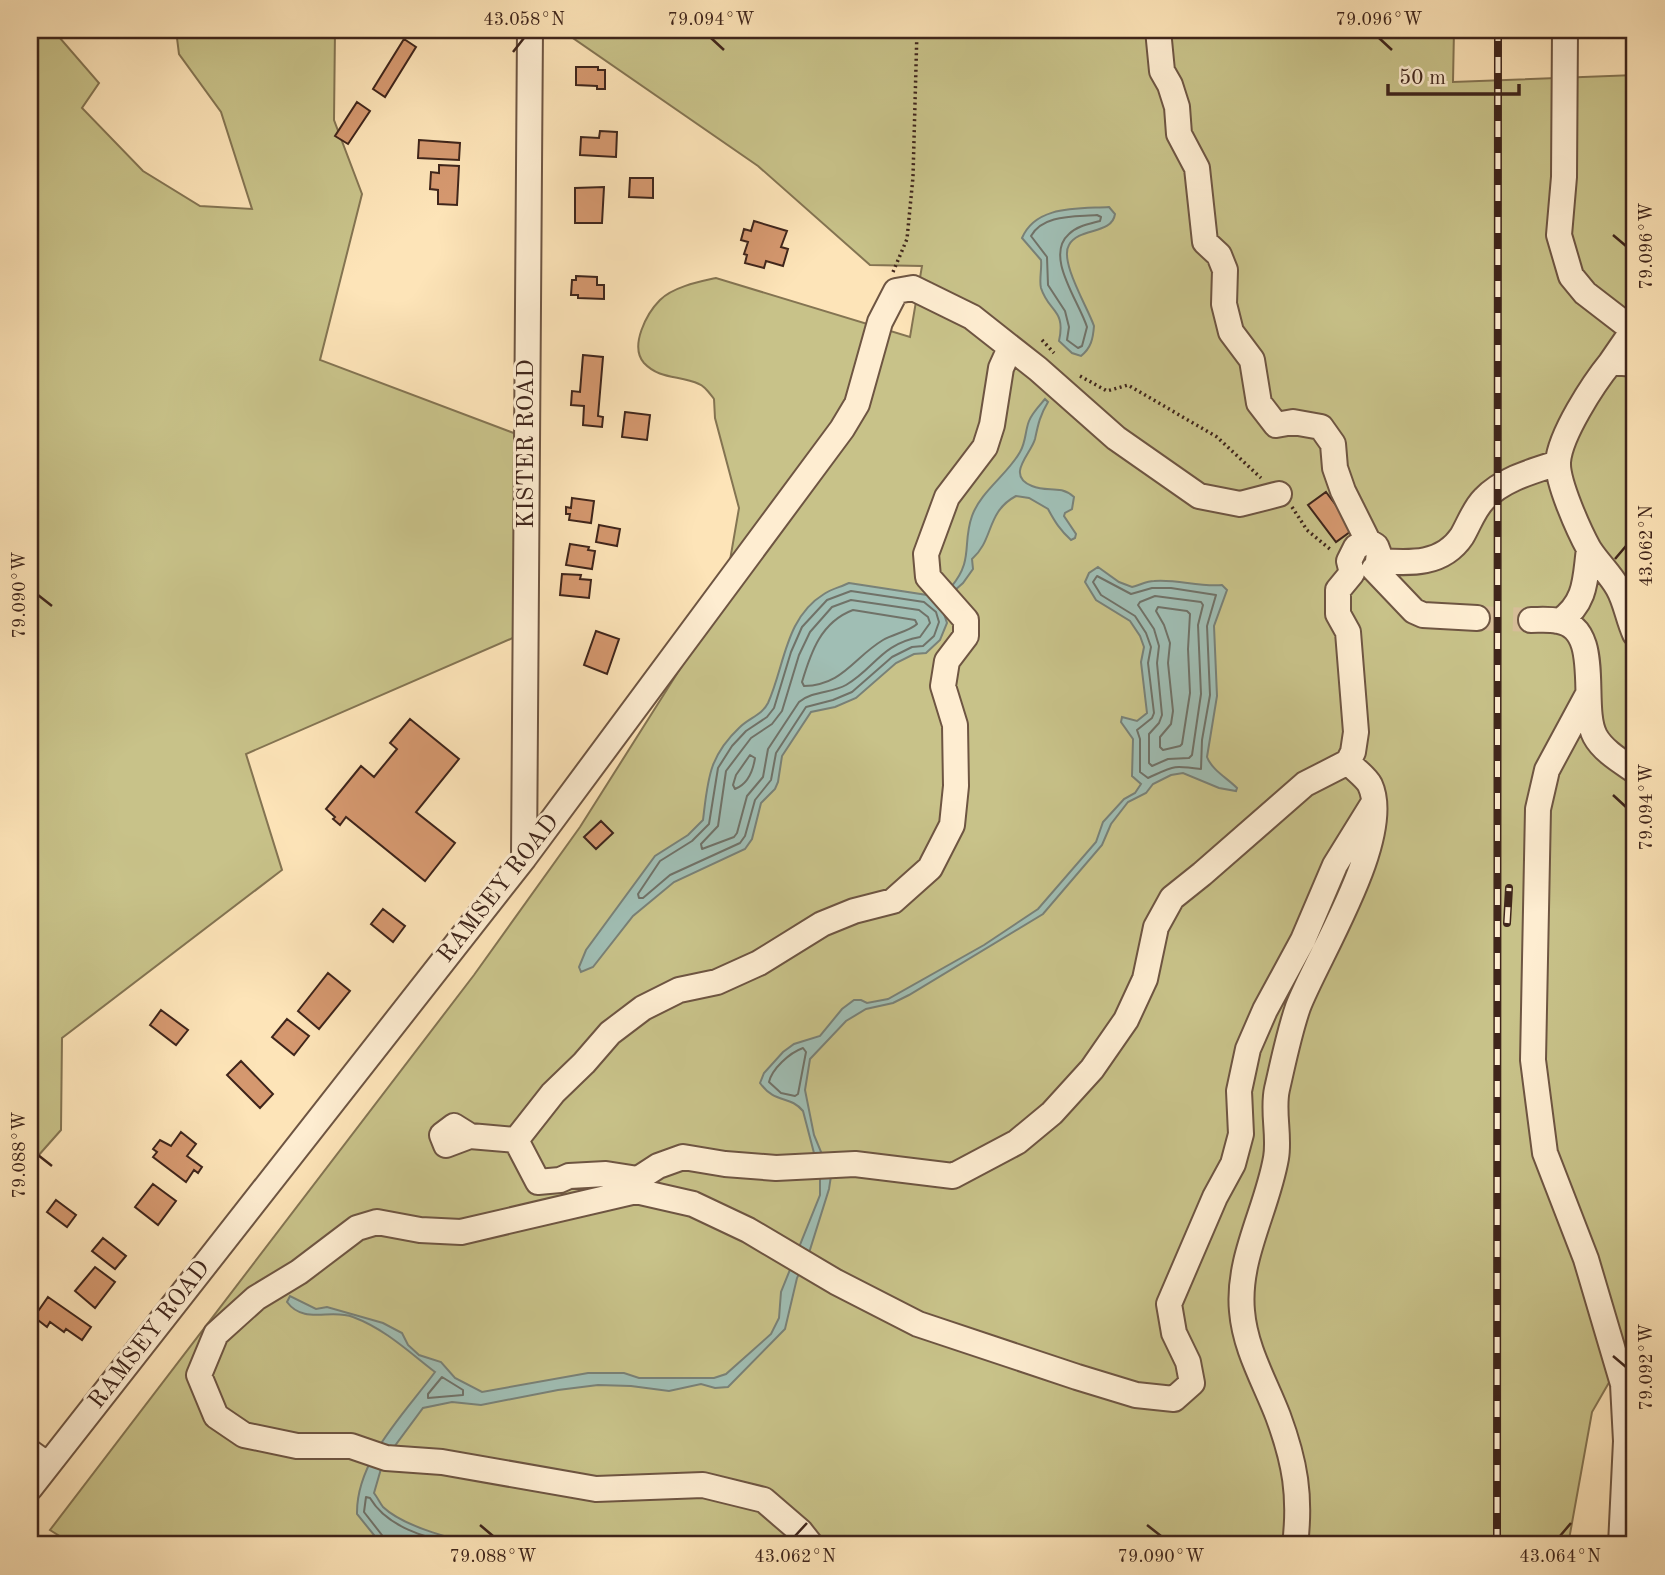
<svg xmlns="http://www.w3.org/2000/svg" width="1665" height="1575" font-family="'Old Standard TT',serif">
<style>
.green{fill:#c8c289;stroke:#847452;stroke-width:2}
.water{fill:#a0beb4;stroke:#798177;stroke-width:2}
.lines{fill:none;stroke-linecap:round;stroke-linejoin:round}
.shore{stroke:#707268;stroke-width:2}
.building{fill:#d5986f;stroke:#3f251b;stroke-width:2}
.minor-tunnel{stroke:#d7be99;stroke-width:24;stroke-dasharray:24 12;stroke-linecap:butt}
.minor-casing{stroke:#6e5542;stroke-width:28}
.path{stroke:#3f251b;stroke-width:3.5;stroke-dasharray:2 3.5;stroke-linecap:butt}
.minor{stroke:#feedd1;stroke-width:24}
.rail-casing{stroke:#3f251b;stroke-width:8}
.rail{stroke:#feedd1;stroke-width:5;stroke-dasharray:16;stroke-linecap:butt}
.ticks{fill:none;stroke:#3f251b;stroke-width:2.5}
.labels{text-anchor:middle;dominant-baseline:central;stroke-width:6;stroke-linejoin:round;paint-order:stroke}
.street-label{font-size:24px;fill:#3f251b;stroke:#feedd1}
.neatline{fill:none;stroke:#3f251b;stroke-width:2.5}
.ticks-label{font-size:18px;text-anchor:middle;fill:#3f251b}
</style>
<rect width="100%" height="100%" fill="#fde4b8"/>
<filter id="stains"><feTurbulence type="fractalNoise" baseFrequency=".00286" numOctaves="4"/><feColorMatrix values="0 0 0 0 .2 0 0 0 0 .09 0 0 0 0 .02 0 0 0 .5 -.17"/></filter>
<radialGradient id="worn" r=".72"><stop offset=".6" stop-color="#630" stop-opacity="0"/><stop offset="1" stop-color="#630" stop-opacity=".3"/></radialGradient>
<path class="green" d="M30,30h23l46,53 -17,25 61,63 57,35 52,3 -31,-97 -42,-58 -3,-24h159l-1,90 28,74 -42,166 199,75 -4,202 -269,117 36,116 -220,168 -1,92 -31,35z
M567,30h887l-1,52 182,-7v1263l-5,9v12l-8,1 -30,52 -24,133h-1494l-24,-15 424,-555 106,-148 143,-226 16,-93 -24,-90 -1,-19c-4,-5 -9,-13 -15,-15 -19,-9 -39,-4 -55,-21 -15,-17 3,-50 16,-63 13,-13 38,-18 56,-22l194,59 12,-71 -52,-1 -112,-99 -188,-130z"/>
<path class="water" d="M1109,207l6,7c-3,21 -36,13 -46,31 -10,16 19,63 25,81 -1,13 -3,22 -13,30l-9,-3 -13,-12c7,-32 -10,-28 -18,-53 -2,-7 1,-20 0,-28l-19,-22c14,-33 56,-29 87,-31z
M1045,399l3,3c-8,13 -10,23 -13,37 -4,15 -30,36 -3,47 16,7 27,-2 42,11l-2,12 -7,4 -1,3 12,18 -1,4 -4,2c-11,-10 -16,-18 -23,-31l-19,-11 -13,-2c-30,16 -22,44 -44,63l1,10 -10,14 -9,8 -3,-4c23,-27 11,-43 21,-71 9,-25 35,-41 48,-64 6,-10 5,-21 9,-31 3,-8 11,-16 16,-22z
M1098,567l21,15 13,5c8,-2 15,-6 22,-6 23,-2 44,6 68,4l5,5 -13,36 3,70 -10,61c5,13 20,21 30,31l-1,3 -17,-3 -36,-15 -12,2 -18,9 -7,9 -18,9 -17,22 -9,21 -59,69 -134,81 -16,8 -27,6 -20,12 -36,38 -5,31 9,45 17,41 -2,13 -21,67 -11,22 -12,51 -57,58 -13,1 -14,-4 -32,7 -38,-5 -33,-1 -40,5 -77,15 -29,-3 -29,6 -40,54 -9,31c3,4 6,10 9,14 21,20 76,35 105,38h-106l-25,-31c-1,-54 48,-101 78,-142 -26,-20 -50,-43 -82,-55 -22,-9 -49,8 -66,-15l3,-6 26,13 11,-2 56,16 19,10 6,12 11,10 22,7 14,16 27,14 106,-19h36l15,5h75l12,-4 45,-40 8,-16 2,-26 39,-97v-19l-17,-65c-13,-16 -28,-7 -43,-28l4,-10 19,-21 11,-8 26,-8 22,-27 12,-9h7l6,3 21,-4 96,-54 54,-36 58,-67 7,-20 21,-23 11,-6 6,-9 -9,-8 1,-37 -12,-17 1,-5 15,4 10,-8 -6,-51 3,-15 -4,-11 -10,-15 -34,-21 -11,-18 4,-9z
M849,583l78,12 15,13 5,15 -7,17 -14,13 -12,1 -18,9 -40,35 -21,9 -24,5 -29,44 -4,26 -3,7 -14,14 -9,36 -7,10 -71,33 -41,34 -40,51 -12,5 -2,-5 7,-17 69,-94 33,-21 15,-15c5,-40 5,-63 37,-93 9,-9 22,-12 28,-24 17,-38 17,-85 56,-109 7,-5 17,-7 25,-11z"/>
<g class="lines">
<path class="shore" d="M1097,215l4,2 -1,4c-11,3 -23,5 -31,13 -25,22 10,67 18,93l-5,19 -4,2 -11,-8 2,-13 -4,-16 -17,-26 -1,-28 -16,-21c12,-22 44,-19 66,-21z
M1097,576l34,18 21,-6h19l45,7 -9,31 3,69 -8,45 -1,29c-29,-4 -27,-3 -53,9l-8,-6v-33l-3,-9 15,-12 2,-5 -6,-50 3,-16 -5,-14 -11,-17 -34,-21 -8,-13z
M851,591l73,11 12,10 3,10 -5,14 -11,10 -11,1 -20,10 -40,35 -19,8 -27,7 -30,46 -5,27 -16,20 -10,36 -5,7 -70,32 -27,23h-4l-1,-4 22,-33 32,-20 17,-17 9,-56 14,-22 14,-15 21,-14 7,-9 17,-56 11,-25 25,-27z
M1155,596l46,6 2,3 -5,20 3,69 -9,61 -3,3 -21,1 -16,7 -3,-3v-29l10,-11 3,-8 -5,-52 2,-17 -5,-17 -16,-24 2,-3z
M851,600l68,10 9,7 2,6 -10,14c-39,7 -45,31 -74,48 -14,8 -34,6 -47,17l-31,47 -5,28 -16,19 -10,37 -3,4 -32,12 -1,-5 17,-18 8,-55 25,-33 21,-14 10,-13 17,-56 11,-23 22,-25z
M1158,607l29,4 3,3 -2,35 2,44 -8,51 -2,2 -17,4 -3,-3v-10l11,-13 2,-13 -5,-48 2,-20 -6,-18 -8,-14z
M853,610l62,10 2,4c-7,7 -24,10 -34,16 -30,18 -40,45 -79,46l-2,-4c9,-30 19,-60 51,-72z
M750,755l5,3c-2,13 -7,26 -20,31l-2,-4 3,-10z
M803,1048l3,4 -8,42 -3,2 -14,-3 -12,-11c3,-13 20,-29 34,-34z
M442,1377l21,13v5l-35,3v-4z
M387,1545l-2,-6 -21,-27 2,-15 4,1c17,29 53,38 84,47"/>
</g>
<path class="building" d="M404,39l12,8 -31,50 -12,-8z
M576,67h22v3h7v19h-8v-3l-21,-1z
M357,102l13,9 -22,33 -13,-8z
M600,131l17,1 -1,25 -36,-2 1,-18 18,1z
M419,140l41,3 -1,17 -41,-2z
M439,165l20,1 -2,39 -19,-1v-14l-8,-1 1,-17 8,1z
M630,178h23v20l-24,-1z
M604,187l-2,36h-27v-35z
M754,221l33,10 -6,16 7,2 -5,17 -17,-5 -2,7 -19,-5 2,-8 -3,-1 4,-12 -7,-2 3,-11 7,2z
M576,276l21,1v8h7v14l-26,-1v-3h-7l1,-15h4z
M583,355l20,2 -5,59 5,1 -1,10 -19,-2 1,-19 -13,-1 1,-14 8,1z
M625,412l25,3 -3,25 -25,-3z
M1326,492l28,37 -18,13 -28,-37z
M572,498l22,3 -3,22 -22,-3 1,-6h-4v-7l5,1z
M599,525l21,4 -3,17 -21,-4z
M570,544l19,3 -1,3 7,1 -3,18 -26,-4z
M562,574l19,1 -1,4 11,1 -2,18 -29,-3z
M596,631l23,8 -12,35 -23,-9z
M410,719l49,40 -43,53 39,31 -30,38 -79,-64 -6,8 -7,-6 2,-2 -9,-8 35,-43 13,11 23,-28 -7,-6z
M601,821l12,12 -17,16 -12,-12z
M383,909l22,17 -12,16 -22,-18z
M328,973l22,18 -31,38 -21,-18z
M161,1010l27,20 -12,15 -26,-20z
M287,1019l22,17 -15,19 -22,-18z
M241,1061l32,33 -13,14 -33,-33z
M181,1132l15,12 -9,12 15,11 -4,6 -4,-3 -8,12 -33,-25 4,-5 -4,-3 7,-9 11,6z
M153,1184l23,17 -18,24 -23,-18z
M56,1200l20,15 -9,12 -20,-15z
M103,1238l23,18 -11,13 -23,-18z
M95,1267l20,15 -20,26 -20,-17z
M48,1297l43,30 -9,13 -16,-11 -2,3 -14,-10 -3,5 -13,-10z"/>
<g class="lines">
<path class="minor-tunnel" d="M1477,618l54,2"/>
<defs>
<path id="minor" d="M1158,30l4,41 8,14 7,22 2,27 18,34 8,74 14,13 6,15 -1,34 7,28 21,28 7,43 17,22 17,-3 28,5 12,17 2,24 8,23 25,50 8,5 3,8 -1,7c31,2 64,5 84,-25 7,-12 12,-27 22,-37 19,-20 49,-28 74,-36
M1565,30l-1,147 -5,58 12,41 14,17 48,37 -22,32 24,2
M1611,362c-18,22 -51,73 -53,100 -1,20 21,69 31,87 9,14 21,25 29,39 8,14 10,31 17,46
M1374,569l40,42 9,4 54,3
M1531,620c9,0 18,-1 27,1 46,7 21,85 37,115 8,15 27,26 40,35
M1560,621c27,-19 25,-43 29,-72
M1588,694l-41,76 -9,39 -5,251 12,93 41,106 37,125 3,57 -5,104
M524,858l6,-828
M470,1136l-16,-10 -12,9 4,10 24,-9 46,4 22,42 22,-2 9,-4 37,-2 32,5 20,-13 25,-9 42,7 51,4 79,-4 98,12 64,-34 35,-29 40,-44 34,-49 19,-41 11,-52 16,-29 30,-24 103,-90 43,-22
M516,1140l37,-47 31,-30 26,-30 33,-25 36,-18 38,-8 42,-19 63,-39 32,-13 39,-10 37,-33 22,-43 4,-39 -1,-61 -12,-39 4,-25 19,-25v-16l-38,-43 -2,-23 21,-57 38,-50 7,-22 9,-57 9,-20
M30,1452l18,13
M30,1488l494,-630 318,-429 15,-25 23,-82 16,-31 17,-3 59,29 66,52 78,69 83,58 41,8 39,-10
M811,1545l-11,-14 -36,-31 -61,-15 -107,4 -154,-27 -56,-4 -35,-12h-54l-53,-11 -28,-19 -17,-41 17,-41 40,-36 43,-26 58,-44 20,-6 43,8 41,2 175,-41 57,13 55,26 88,52 82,42 159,53 59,18 38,4 18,-16 -4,-21 -14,-29 -5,-29 46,-107 18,-33 8,-30 -2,-43 9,-42 17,-39 38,-70 32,-75 39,-63
M1295,1545c6,-49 0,-83 -17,-129 -13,-34 -33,-67 -36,-105 -5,-53 25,-101 34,-153 4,-22 -4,-47 1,-69 6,-26 12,-56 21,-82 19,-50 96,-170 72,-222 -4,-8 -16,-16 -22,-23l5,-10 3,-20 -8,-100 -10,-18v-24l14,-17 -3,-12 7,-14 12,-6"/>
</defs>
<use href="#minor" class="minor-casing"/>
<path class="path" d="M893,272l14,-33 6,-62 4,-147
M1042,340l12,13
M1080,376l27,15 21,-6 89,52 44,41
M1292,507l15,23 24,20"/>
<use href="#minor" class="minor"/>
<defs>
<path id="rail" d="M1507,923l2,-35
M1497,1545l1,-1515"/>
</defs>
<use href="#rail" class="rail-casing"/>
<use href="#rail" class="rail"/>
</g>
<path class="ticks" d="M711,38l13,12M1379,38l13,12M513,52l11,-14M1613,235l13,11M1615,559l11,-13M38,595l14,11M1613,795l13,12M38,1155l14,11M1613,1356l13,11M480,1525l13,11M1147,1525l14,11M795,1536l12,-13M1560,1536l11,-13"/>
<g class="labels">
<g class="street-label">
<text transform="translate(527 444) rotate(-90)">KISTER ROAD</text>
<text transform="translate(499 889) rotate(-52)">RAMSEY ROAD</text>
<text transform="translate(150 1335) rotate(-52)">RAMSEY ROAD</text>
</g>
</g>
<rect width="1665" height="1575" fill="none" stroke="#fde4b8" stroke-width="77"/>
<path d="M1388 84v10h131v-10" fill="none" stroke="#3f251b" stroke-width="3.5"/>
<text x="1399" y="84" font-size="21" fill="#3f251b" stroke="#feedd1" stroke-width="5" paint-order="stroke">50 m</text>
<rect x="38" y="38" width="1588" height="1498" class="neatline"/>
<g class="ticks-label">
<text x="524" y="25">43.058°N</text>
<text x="711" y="25">79.094°W</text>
<text x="1379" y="25">79.096°W</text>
<text transform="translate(1646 246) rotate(-90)" y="6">79.096°W</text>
<text transform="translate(1646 546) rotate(-90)" y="6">43.062°N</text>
<text transform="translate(19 595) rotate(-90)" y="6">79.090°W</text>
<text transform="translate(1646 807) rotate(-90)" y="6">79.094°W</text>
<text transform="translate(19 1155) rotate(-90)" y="6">79.088°W</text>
<text transform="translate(1646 1367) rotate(-90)" y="6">79.092°W</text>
<text x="493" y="1562">79.088°W</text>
<text x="795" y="1562">43.062°N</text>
<text x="1161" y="1562">79.090°W</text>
<text x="1560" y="1562">43.064°N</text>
</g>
<rect width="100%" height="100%" filter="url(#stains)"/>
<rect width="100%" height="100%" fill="url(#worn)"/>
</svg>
